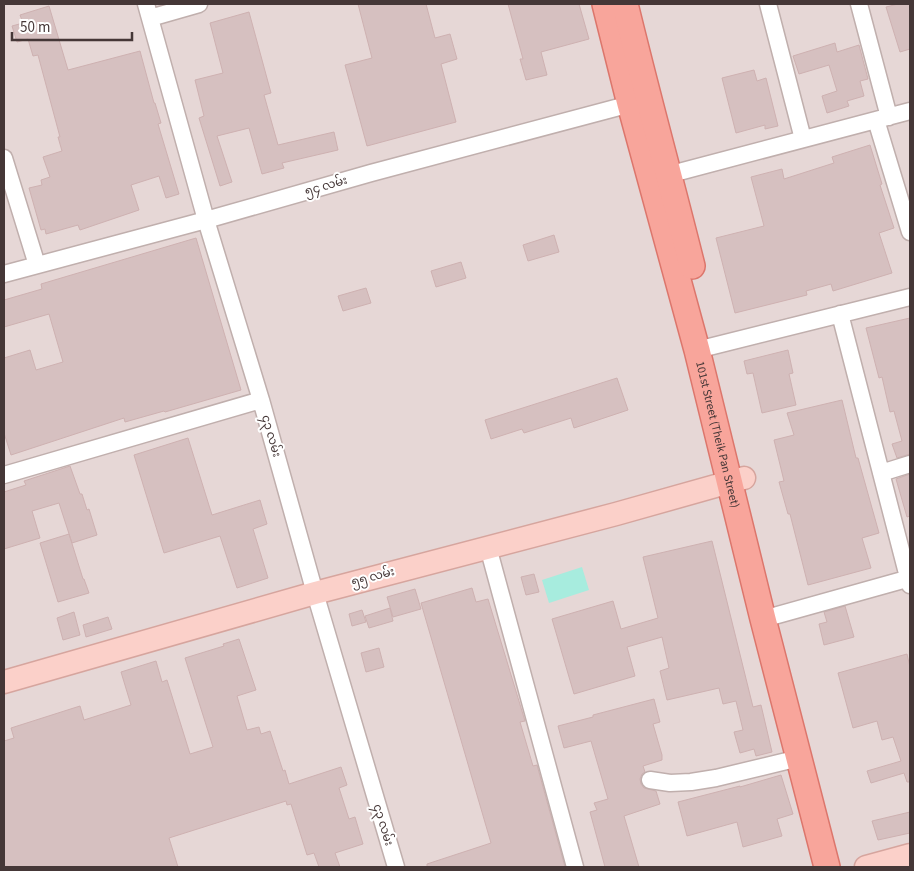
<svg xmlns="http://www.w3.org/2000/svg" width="914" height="871" font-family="'Source Sans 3','Noto Sans Myanmar',sans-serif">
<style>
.residential{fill:#e6d7d6}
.water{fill:#a7ecde}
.building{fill:#d6c0c0;stroke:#ceb1b1}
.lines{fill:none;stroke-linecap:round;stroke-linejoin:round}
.street-casing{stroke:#c0afad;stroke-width:19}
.secondary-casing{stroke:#d6a59e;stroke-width:25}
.primary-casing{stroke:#dc766c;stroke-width:28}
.street{stroke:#fff;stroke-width:16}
.secondary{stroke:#fbd0c9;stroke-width:22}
.primary{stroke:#f8a59b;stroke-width:25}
.labels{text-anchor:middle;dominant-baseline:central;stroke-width:4;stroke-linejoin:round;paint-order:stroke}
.street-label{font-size:12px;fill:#453737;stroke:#fff}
</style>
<rect width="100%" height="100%" fill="#f2e8e7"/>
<path class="residential" d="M4,4h906v863h-906z"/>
<path class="water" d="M582,567l7,23 -40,13 -7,-23z"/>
<path class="building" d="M358,4h68l9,34 15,-4 7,25 -16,5 15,58 -89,24 -22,-81 27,-7z
M508,4h71l10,35 -48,13 6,23 -21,5 -6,-21h3z
M898,4h12v45l-10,3 -14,-45z
M49,6l19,64 72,-19 14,52h1l6,20 -3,1 21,70 -13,4 -7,-22 -28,9 8,25 -59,20 -2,-5 -32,9 -1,-5 -4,1 -12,-42 13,-3 -1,-5 9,-3 -7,-20 19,-6 -4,-14h2l-22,-82 -5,1 -5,-17 -11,3 -5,-16 11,-3 -3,-8z
M249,12l22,81 -7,2 14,50 56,-13 4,18 -56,13 2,5 -22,6 -13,-46 -32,8 15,46 -12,4 -21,-68 5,-2 -9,-36 28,-7 -13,-50z
M835,43l2,9 22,-7 9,34 -8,2 4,15 -17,5 2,5 -22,7 -5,-17 15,-5 -8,-26 -30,9 -6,-18z
M754,70l3,11 9,-3 12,48 -13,3v-4l-29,8 -14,-55z
M870,145l12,39 -2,1 14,43 -15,5 13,40 -59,18 -2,-7 -25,7 1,4 -72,18 -19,-75 48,-12 -13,-49 31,-8 2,10 50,-16 -2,-6z
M554,235l5,17 -31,9 -5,-16z
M196,238l45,152 -76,22 -1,-1 -39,11 -1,-4 -113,37 -7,-22v-75l26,-8 6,20 27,-8 -14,-48 -45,13v-27l38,-11 -1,-5z
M461,262l5,16 -30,9 -5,-16z
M366,288l5,15 -28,8 -5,-15z
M910,318v136l-13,4 -5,-14 10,-3 -8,-30 -4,1 -8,-35 -3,1 -13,-50z
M788,350l5,23 -4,1 7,31 -34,8 -9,-40 -6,1 -3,-13z
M617,378l11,32 -54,18 -3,-10 -47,15 -2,-4 -31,10 -6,-19z
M842,400l14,58h2l21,75 -17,5 9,30 -63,17 -18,-71h-2l-9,-32 5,-1 -10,-41 20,-5 -7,-22z
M188,438l24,77 48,-15 7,24 -14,5 15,49 -31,10 -17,-52 -56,17 -30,-98z
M70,466l10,28h2l5,16 2,-1 8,26 -25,8 -13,-40 -27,8 8,27 -36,11v-57l22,-7 -2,-4z
M910,474v42l-3,1 -11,-38z
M69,534l14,45h1l5,14 -31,9 -18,-59z
M712,541l41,166 8,-2 11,47 -16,4 -2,-7 -14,4 -6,-21 9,-2 -7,-29 -13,3 -4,-16 -52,12 -7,-29 9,-3 -7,-31 -35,10 8,29 -61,18 -22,-75 61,-18 8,28 37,-11 -15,-61z
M534,574l5,18 -13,3 -5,-18z
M472,588l4,14 12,-3 37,122 -5,1 13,44 4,-1 28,102h-138v-3l64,-21 -70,-240z
M415,589l6,20 -28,8 -6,-20z
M845,606l9,31 -30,8 -5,-21 8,-2 -3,-10z
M390,608l3,13 -24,7 -4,-12z
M362,610l4,12 -14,4 -3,-12z
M74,612l6,23 -17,5 -6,-22z
M108,617l4,12 -26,8 -3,-12z
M239,639l17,51 -19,6 10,34 12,-3 2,7 9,-3 13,40 2,-1 4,14 52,-17 6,18 -8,3 10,31 6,-2 8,27 -28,9 5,14h-21l-5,-14 -7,2 -16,-51 -4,1 -1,-4 -117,37 9,29h-174v-126l10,-3 -3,-10 69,-22 4,14 47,-15 -10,-33 35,-11 6,21 5,-2 23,74 23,-7 -28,-89 39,-12 -1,-2z
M379,648l5,19 -18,5 -5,-19z
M907,654l3,13v115h-3l-3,-9 -33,10 -4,-12 34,-10 -8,-24 -11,3 -5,-19 -24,7 -15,-55z
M654,699l6,23 -7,2 9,31v5l-19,6 2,6 -3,2 -2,5 1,5 3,4 12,3 4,13 -36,12 15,51h-34l-15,-55 7,-2 -3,-7 14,-4 -17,-58 -27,7 -6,-22 35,-9v-2z
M781,775l12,39 -16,5 5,17 -39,11 -6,-25 -50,14 -9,-34 62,-16v1z
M910,812v21l-32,7 -6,-19z"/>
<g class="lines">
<defs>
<path id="street" d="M146,4l60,216 55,180 54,193 81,274
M768,4l35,135
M859,4l30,113
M150,18l49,-14
M876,120l34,112
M4,158l33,107
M660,177l250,-66
M4,274l202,-54 165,-47 267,-71
M840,314l70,271
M697,350l213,-53
M881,473l29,-9
M4,475l257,-75
M488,547l87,320
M763,619l147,-41
M650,780l20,3 21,-1 25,-4 83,-20"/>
<path id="secondary" d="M4,682l311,-89 301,-79 128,-36
M866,867l44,-12"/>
<g id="primary">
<path id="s1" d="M605,4l25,100 67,246 66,269 64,248"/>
<path d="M625,4c21,87 45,174 67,262"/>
</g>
</defs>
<use href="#street" class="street-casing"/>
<use href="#secondary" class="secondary-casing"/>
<use href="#primary" class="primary-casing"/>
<use href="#street" class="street"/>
<use href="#secondary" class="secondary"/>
<use href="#primary" class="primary"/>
</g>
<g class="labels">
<g class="street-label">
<text transform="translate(326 186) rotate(-16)">၅၄ လမ်း</text>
<text stroke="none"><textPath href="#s1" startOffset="445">101st Street (Theik Pan Street)</textPath></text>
<text transform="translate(271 436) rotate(74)">၄၃ လမ်း</text>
<text transform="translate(373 577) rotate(-15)">၅၅ လမ်း</text>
<text transform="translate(383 825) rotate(73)">၄၃ လမ်း</text>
</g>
</g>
<rect width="914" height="871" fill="none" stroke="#453737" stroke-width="10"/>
<path d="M12 32v8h120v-8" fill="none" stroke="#453737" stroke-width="2.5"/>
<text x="20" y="32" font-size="15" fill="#453737" stroke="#ffffff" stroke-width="4" paint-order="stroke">50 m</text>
</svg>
